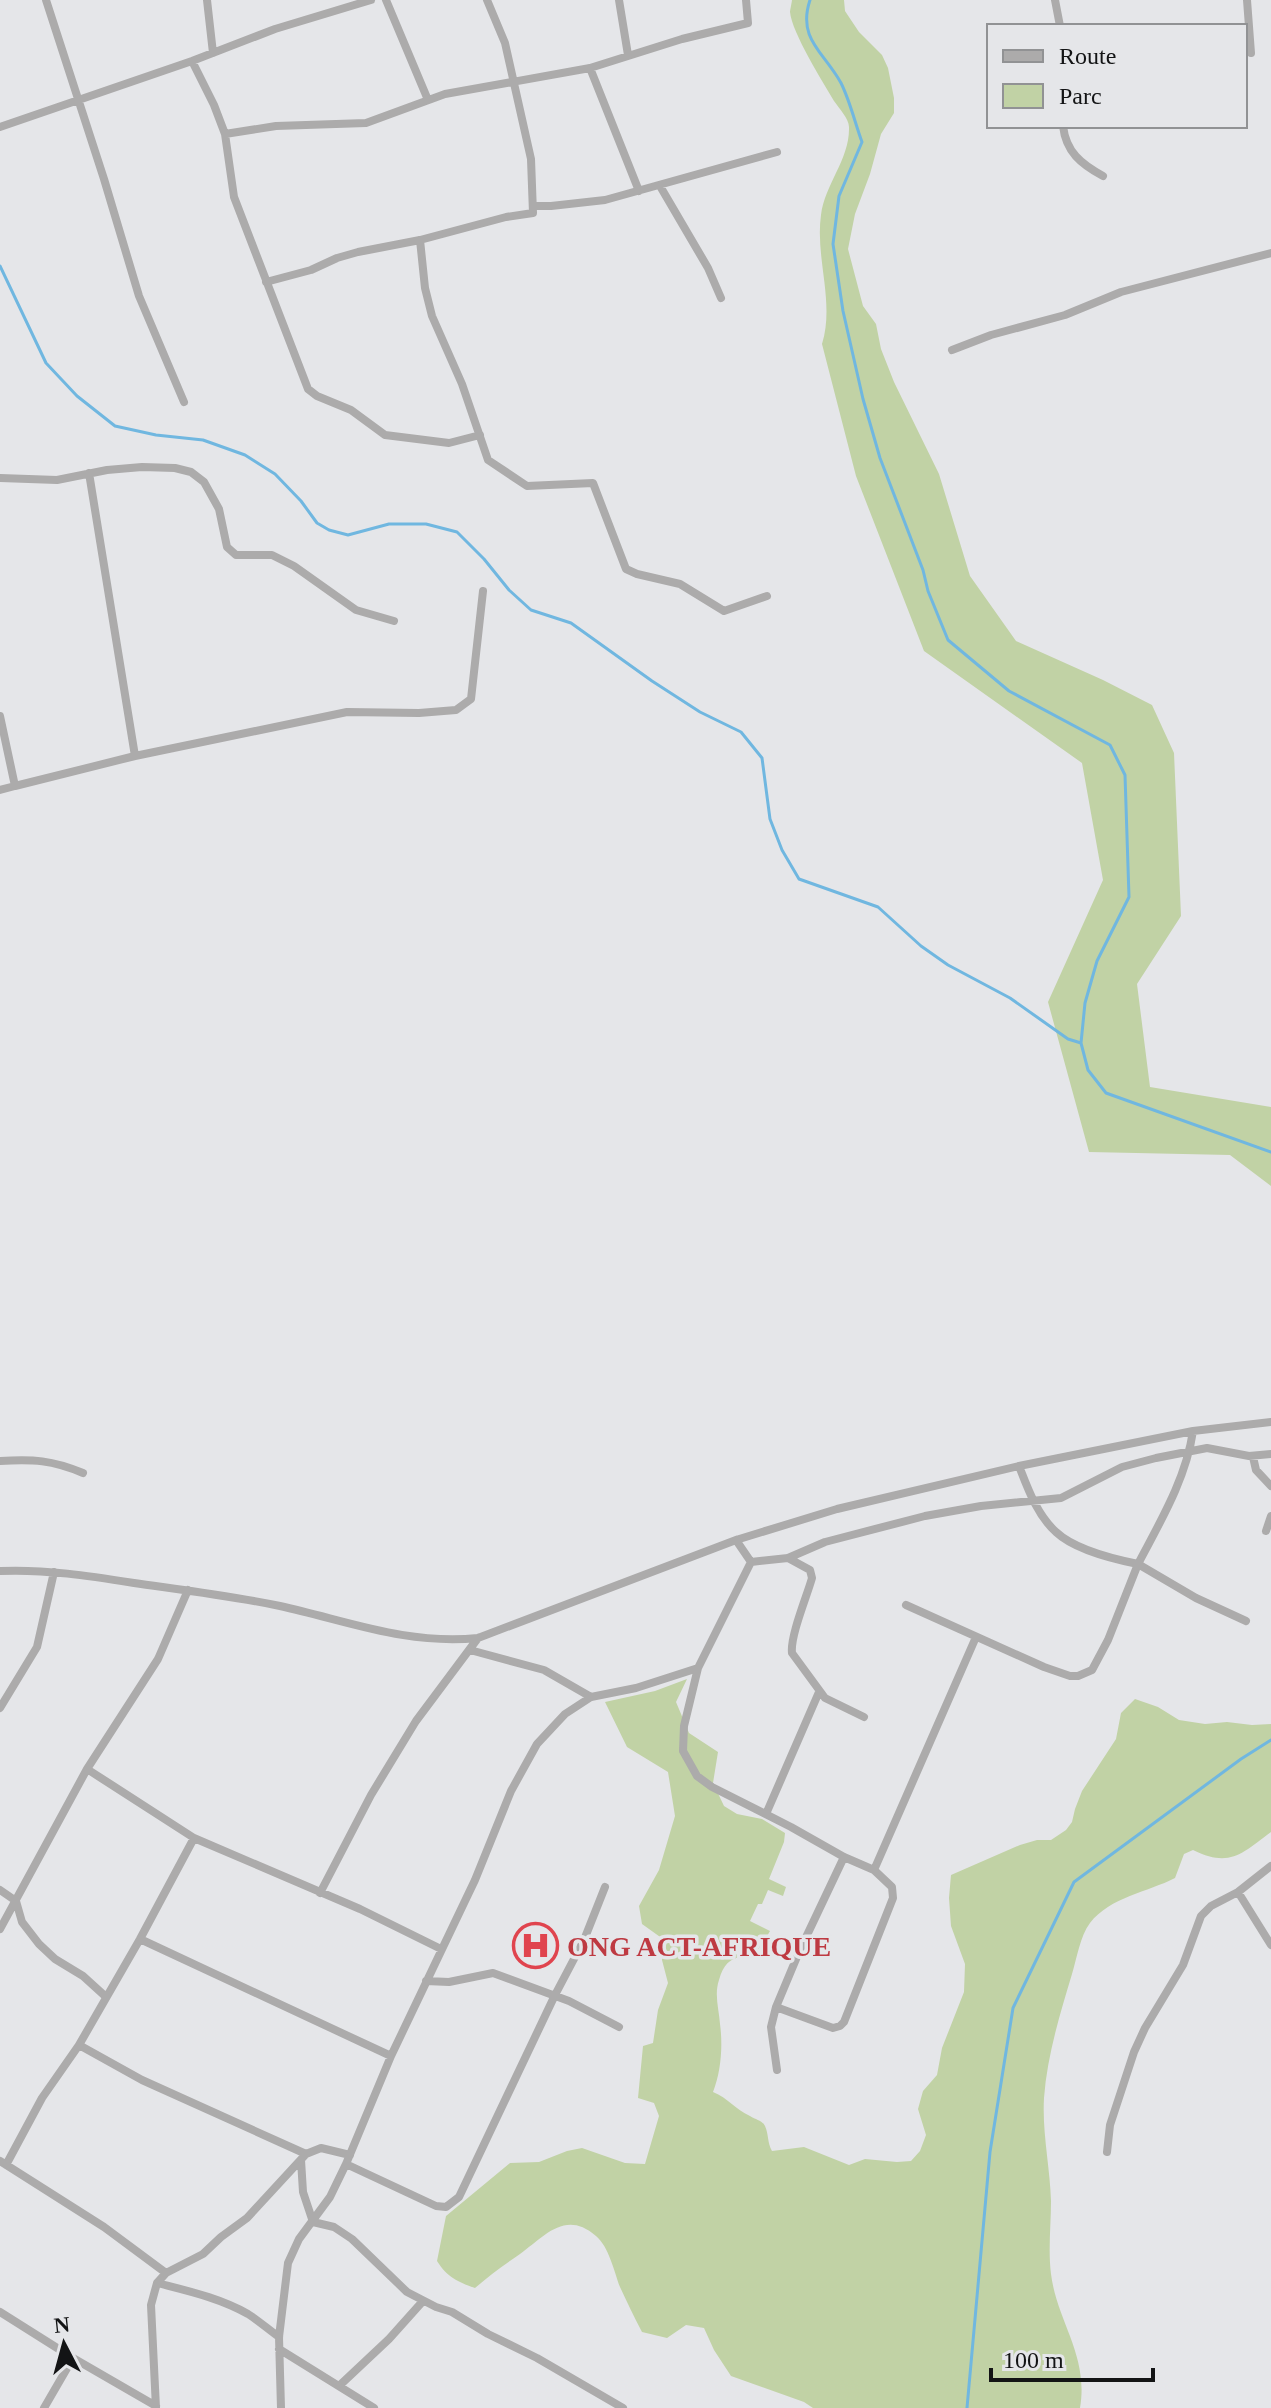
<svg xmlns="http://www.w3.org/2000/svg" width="1271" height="2408" font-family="'Times New Roman',serif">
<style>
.green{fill:#c1d2a5}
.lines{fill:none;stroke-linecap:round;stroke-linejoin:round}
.stream{stroke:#70b7e0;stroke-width:3}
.minor{stroke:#acabab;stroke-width:8}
.labels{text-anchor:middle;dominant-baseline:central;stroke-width:7;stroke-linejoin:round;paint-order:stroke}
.health-label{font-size:28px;font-weight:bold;fill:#be3a42;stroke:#e5e6e9;text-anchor:start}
</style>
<rect width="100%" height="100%" fill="#e5e6e9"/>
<path class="green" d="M792,0h52l1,11 14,21 23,23 6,13 6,30v15l-13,21 -11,40 -15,40 -7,35 15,57 13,18 5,25 13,33 45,92 31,102 46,65 87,39 49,25 22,48 7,163 -44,68 13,103 121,20v79l-41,-31 -141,-3 -41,-150 55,-122 -21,-117 -158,-112 -68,-175 -34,-132c13,-42 -7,-86 -1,-129 4,-31 29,-56 28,-88 0,-8 -10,-19 -15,-26 -11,-19 -42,-68 -44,-89 0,-1 2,-11 2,-12z
M687,1679l-11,23 13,31 29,19 -5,31 11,23 13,8 25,5 23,14 -1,9 -15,37 17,8 -3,9 -15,-6 -6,14h-4l-8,17 20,10c-3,5 -6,12 -10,16 -14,16 -32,1 -41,33 -5,15 0,29 1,44 3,22 1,48 -7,68 15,6 22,17 37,24 6,4 12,4 15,10 4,9 2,16 7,25l32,-4 45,18 16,-6 32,3 14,-1 9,-10 6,-16 -8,-26 5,-18 14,-16 5,-27 22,-56 1,-28 -14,-38 -2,-28 2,-23 69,-30 17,-5h14l15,-10 6,-8 3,-13 7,-18 34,-52 5,-26 14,-14 23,8 21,13 26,4 22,-2 25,3 19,-1v108c-30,22 -41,36 -78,18l-9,4 -9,24c-27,14 -65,19 -85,45 -10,13 -13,35 -18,51 -12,40 -25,82 -28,124 -2,34 6,69 7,103 0,24 -3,49 0,73 6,48 38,81 29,134h-267l-9,-6 -73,-26 -17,-26 -10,-22 -18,-3 -19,13 -25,-6c-8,-15 -15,-30 -22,-45 -6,-16 -11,-40 -24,-51 -31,-27 -52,1 -76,18 -16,11 -30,21 -45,34 -17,-6 -28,-11 -38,-27l9,-45 64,-53 29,-1 28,-11 15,-3 43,15 20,1 14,-48 -5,-13 -16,-5 5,-52 10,-3 5,-33 10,-27 -6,-23 1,-21 -21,-15 -3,-18 20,-36 16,-54 -7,-44 -41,-25 -22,-45 50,-11z"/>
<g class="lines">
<path class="stream" d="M810,0c-13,39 14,52 31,83 9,18 14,40 21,59l-23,54 -6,48 10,67 20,88 17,59 43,112 5,21 20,49 61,51 101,54 15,30 4,122 -32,64 -12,42 -4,40 7,27 18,23 165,59
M0,266l46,97 31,33 38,30 41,9 47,5 42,15 30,19 26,27 16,22 12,7 19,5 41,-11h37l31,8 27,27 25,31 22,20 40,13 81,58 48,31 41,20 21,26 8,61 12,31 17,29 79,28 43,39 27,19 62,33 58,41 13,4
M967,2408l23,-256 23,-144 61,-126 167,-123 30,-19"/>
<path class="minor" d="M46,0l58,179 35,117 45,106
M207,0l6,53
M386,0l42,100
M619,0l9,55
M1055,0l5,26
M1247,0l4,53
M192,61l22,44 11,29 9,63 74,192 9,7 34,14 34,25 64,8 31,-8
M590,68l49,123
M1063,126c3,26 18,38 40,50
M0,127l192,-66 83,-32 96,-29
M225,134l51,-8 90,-3 79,-29 145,-26 92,-29 66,-16 -2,-23
M660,186l48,82 13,30
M533,206h18l54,-6 172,-48
M420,240l5,48 7,28 30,68 26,76 39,26 66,-3 33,86 11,5 43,10 44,27 43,-15
M266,282l45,-12 26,-12 21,-6 62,-12 86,-23 27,-4 -2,-54 -26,-116 -18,-43
M952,350l39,-15 74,-20 56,-23 150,-39
M89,473l46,283
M0,478l57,2 50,-10 35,-3 33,1 16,4 13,10 15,27 8,38 9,8h36l22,11 62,44 38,11
M0,716l15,70 -15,4
M15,786l120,-30 212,-44 72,1 37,-3 15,-11 12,-108
M1253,1457l3,13 15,16
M0,1461c33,-2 52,-1 83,12
M1019,1466c9,23 18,49 37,66 18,17 57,27 82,32 22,-42 48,-85 55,-133
M1266,1531l5,-15
M736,1540l15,22
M788,1558l22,12 2,8c-5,18 -22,58 -20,75l33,45 39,19
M0,1571c45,-2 90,5 134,12 49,7 98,13 146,23 68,15 126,39 198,32l258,-98 101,-31 182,-43 174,-35 78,-9
M906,1605l138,62 26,9h8l14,-6 16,-30 30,-76 58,34 50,23
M470,1650l74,20 47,27
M698,1668l-14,58 -1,25 14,25 15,11 79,40 53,30 30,13 18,17 1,11 -49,124 -4,4 -7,2 -57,-21 23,-55 45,-95
M0,1708l37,-61 17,-75
M87,1769l107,69 166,71 81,40
M766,1814l53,-122
M874,1870l102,-233
M605,1887l-21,53 -29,55 -96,202 -13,10 -10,-1 -90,-42 45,-108 84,-176 36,-89 26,-47 28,-30 26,-17 45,-9 62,-20 53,-106 37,-4 37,-16 100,-26 56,-10 80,-8 61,-31 34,-9 51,-10 42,8 22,-2
M0,1890l16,11 6,21 17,22 16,15 28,17 22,20
M1238,1892l33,53
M320,1893l51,-98 45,-74 62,-83
M0,1929l87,-160 71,-110 30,-69
M140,1939l251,117
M426,1981l23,1 44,-9 76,28 50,26
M776,2007l-5,20 6,43
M79,2045l63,35 164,74
M1107,2152l3,-27 24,-73 11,-24 38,-63 18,-49 10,-10 27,-14 33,-26
M301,2160l2,32 10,30
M0,2161l104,66 62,46
M6,2165l36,-67 37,-53 61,-106 54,-101
M313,2222l21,5 18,12 55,53 29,15 16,5 36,22 49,24 86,50
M157,2283c31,8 63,15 91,31 11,7 21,16 31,23
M0,2312l73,46 83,48
M279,2349l95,59
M339,2386l50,-47 34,-38
M44,2408l29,-50
M156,2408l-5,-103 6,-22 9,-10 37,-19 18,-17 26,-19 59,-64 15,-6 29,7
M281,2408l-2,-71 9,-74 11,-24 31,-42 16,-33"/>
</g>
<defs>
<symbol id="hospital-ring" viewBox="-11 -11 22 22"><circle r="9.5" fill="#e5e6e9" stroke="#e0444e" stroke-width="1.5"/><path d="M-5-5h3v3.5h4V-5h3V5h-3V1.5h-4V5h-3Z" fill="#e0444e"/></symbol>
</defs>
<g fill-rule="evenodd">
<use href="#hospital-ring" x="510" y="1920" width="51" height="51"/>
</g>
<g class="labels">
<g class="health-label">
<text x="567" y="1946">ONG ACT-AFRIQUE</text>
</g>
</g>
<rect x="987" y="24" width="260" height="104" fill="#e5e6e9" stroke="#919294" stroke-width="2"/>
<rect x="1003" y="50" width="40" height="12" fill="#acabab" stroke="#919294" stroke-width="2"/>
<text x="1059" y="64" font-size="24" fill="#131415">Route</text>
<rect x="1003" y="84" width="40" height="24" fill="#c1d2a5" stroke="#919294" stroke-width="2"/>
<text x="1059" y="104" font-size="24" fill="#131415">Parc</text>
<g transform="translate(64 2344) rotate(354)" stroke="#e5e6e9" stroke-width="6" paint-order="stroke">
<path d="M0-6L14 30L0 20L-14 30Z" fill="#131415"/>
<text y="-12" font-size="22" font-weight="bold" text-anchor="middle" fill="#131415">N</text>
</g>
<path d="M991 2368v12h162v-12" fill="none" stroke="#131415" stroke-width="4"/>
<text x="1003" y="2368" font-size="24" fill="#131415" stroke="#e5e6e9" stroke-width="6" paint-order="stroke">100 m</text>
</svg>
